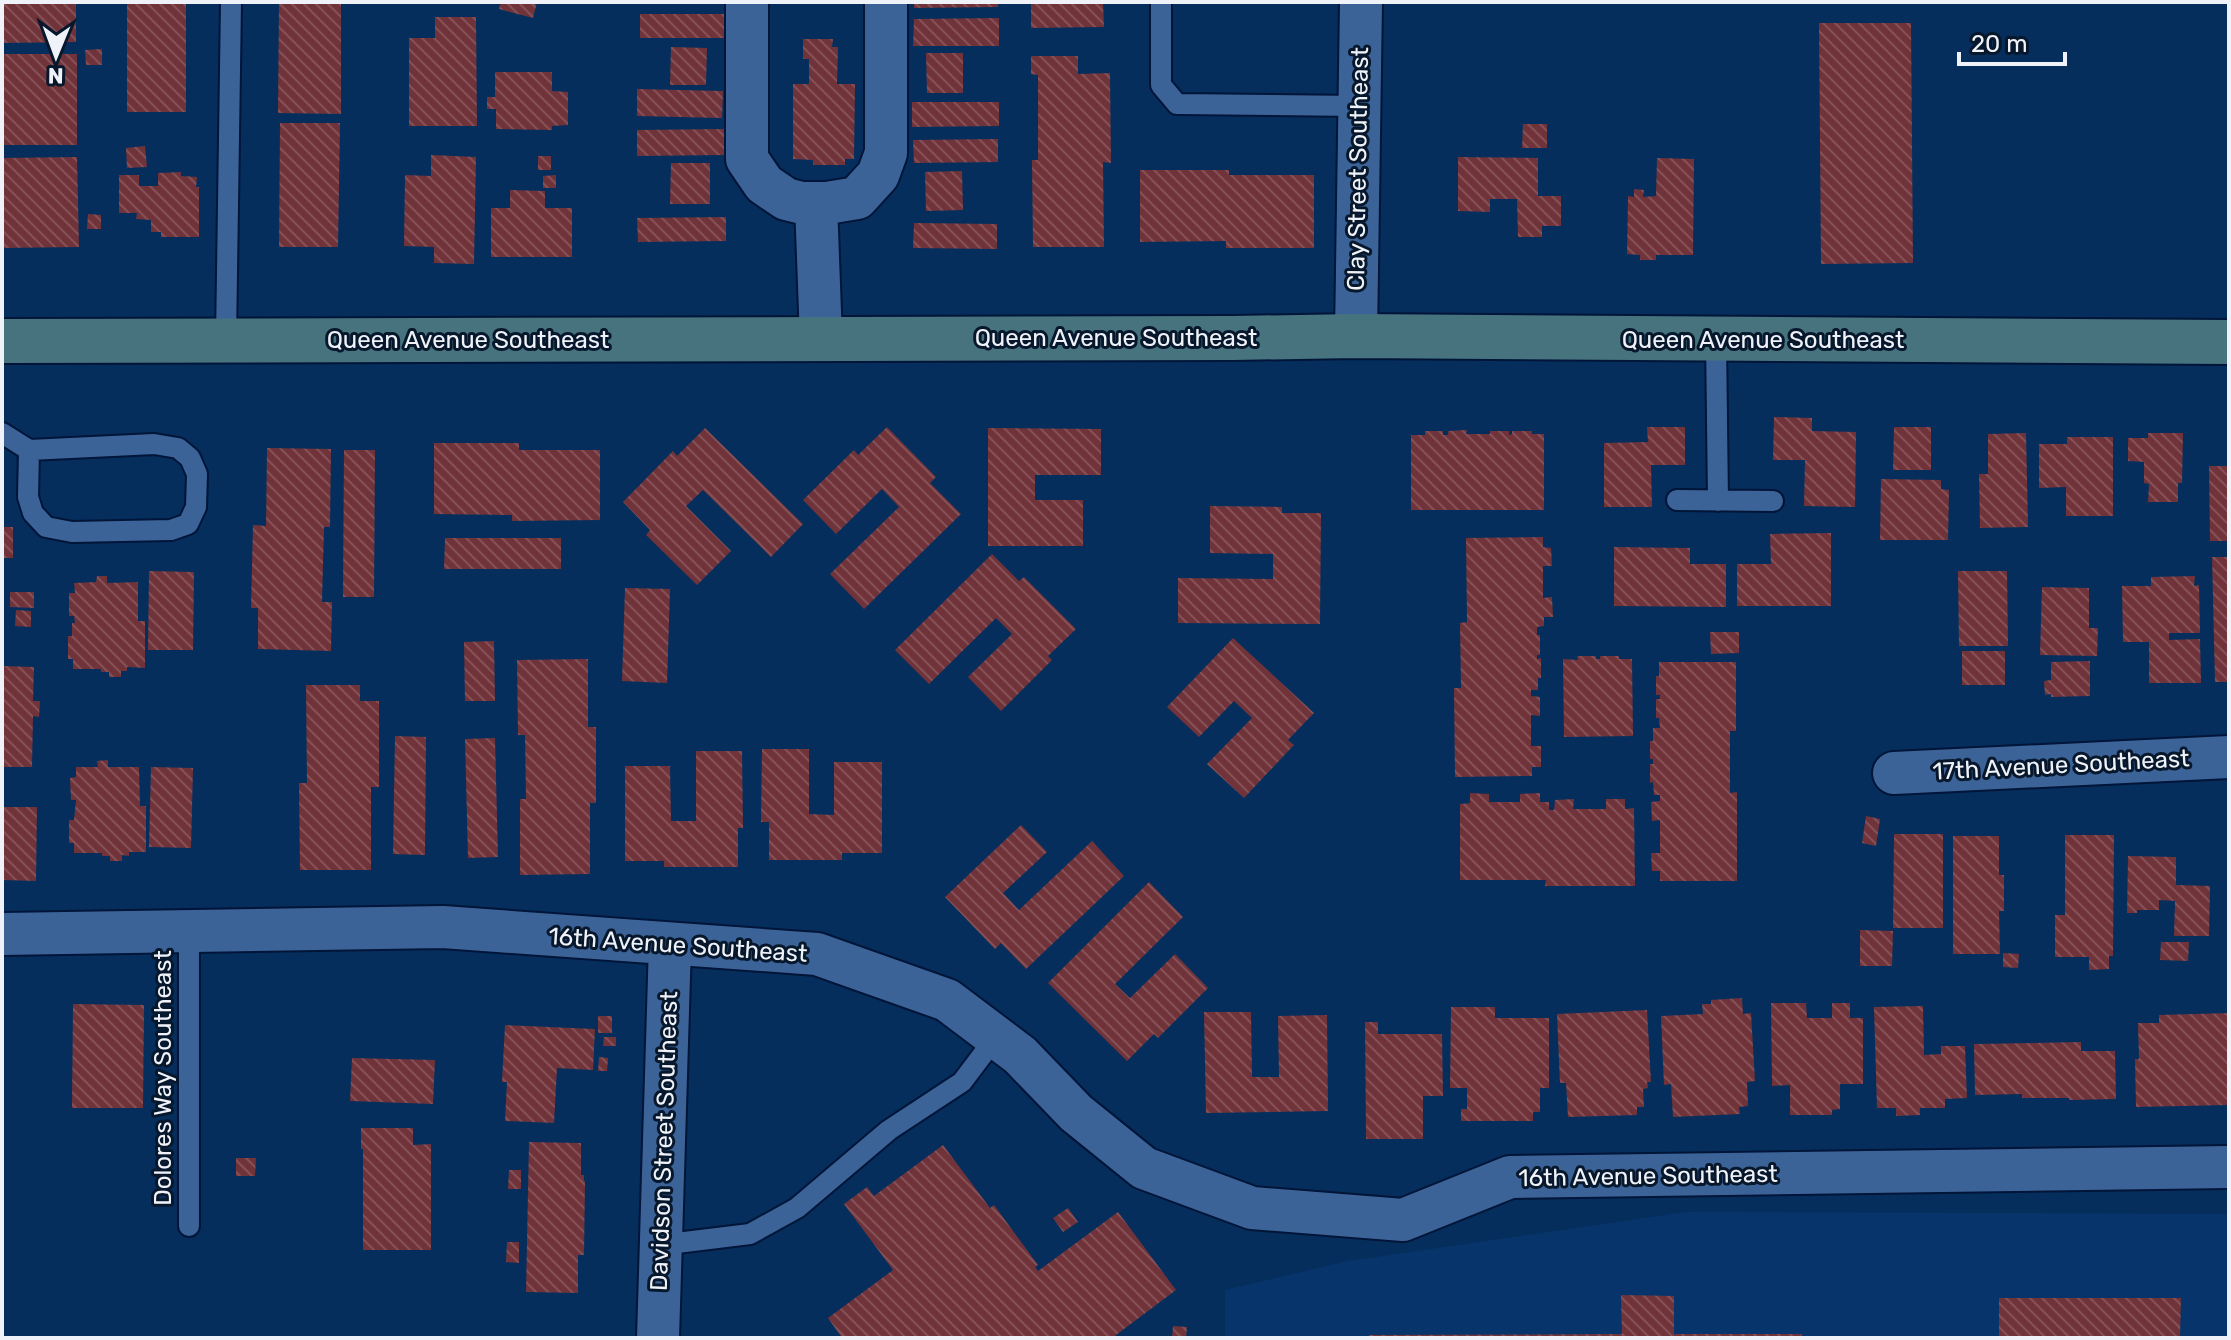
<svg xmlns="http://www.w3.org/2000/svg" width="2231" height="1340" font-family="Rubik,sans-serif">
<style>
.built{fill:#07356b}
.building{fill:url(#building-back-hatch)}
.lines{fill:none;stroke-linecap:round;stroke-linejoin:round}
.service-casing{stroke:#001538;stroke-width:24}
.minor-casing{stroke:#001538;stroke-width:46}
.secondary-casing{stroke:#001538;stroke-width:48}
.service{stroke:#3c6397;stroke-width:20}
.minor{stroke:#3c6397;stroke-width:42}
.secondary{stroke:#47737e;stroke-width:44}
.labels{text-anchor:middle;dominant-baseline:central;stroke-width:6;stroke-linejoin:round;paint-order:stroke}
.street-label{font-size:24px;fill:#eff3f9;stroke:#07172c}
</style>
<defs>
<pattern id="building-back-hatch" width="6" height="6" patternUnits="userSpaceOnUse" patternTransform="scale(2)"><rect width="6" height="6" fill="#703339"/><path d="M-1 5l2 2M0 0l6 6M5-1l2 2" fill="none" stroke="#855156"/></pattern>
</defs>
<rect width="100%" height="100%" fill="#052e5d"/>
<path class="built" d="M1686,1212l543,2v124h-1004v-48l123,-29z"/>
<path class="building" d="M2,2h74v40l-74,1z
M127,2h59v110h-59z
M279,2h62v112l-63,-1z
M501,2h36l-4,16 -34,-9z
M914,2h84v5l-84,1z
M1031,2h72l1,25 -73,1z
M640,14h84v24h-84z
M435,17h41l1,109h-68v-88h26z
M999,18v28h-86l1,-27z
M1819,23h92l2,240 -92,1z
M803,39h30l-1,8h6l-1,37h18l-1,75h-9v6h-32v-5l-20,-1v-75h16v-25h-6z
M671,47l36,1 -1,37h-36z
M102,49v16h-16l-1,-15z
M926,53h37v40h-36z
M2,54h75v91h-75z
M1031,56h47v18l32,-1 1,90 -8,-1 1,85h-71l-1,-87h6v-85l-7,-1z
M495,72h57v19l16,1v33l-16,1v4l-56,-1v-20h-9v-12h8z
M637,89l86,2 -1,27 -85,-2z
M912,102h87v24l-87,1z
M280,123h60l-2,124h-59z
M1523,124h24v24h-25z
M725,129v26l-88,1v-26z
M998,139v23l-84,1 -1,-23z
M145,146l2,21 -20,1 -1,-20z
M431,155l45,2 -2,107 -40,-1v-16l-30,-1 1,-71 26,1z
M538,156h13v14h-13z
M77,157l2,90 -77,1v-90z
M1458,157l80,1v38h23v30h-19v11h-24l-1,-38h-27v13l-32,-1z
M1657,158l37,1 -1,96h-37v5h-16v-5l-13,-1 1,-58 6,1v-8l10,1 -1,7 13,-1z
M671,163h39v41h-40z
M1140,170h89v5h85v73h-88v-7l-86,1z
M962,171l1,39 -37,1 -1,-39z
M181,172v4l16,1 -1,10h3v50h-38v-5h-10v-12l-15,-1 1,-6h-18v-38h20v11h19v-13z
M556,175v13h-13v-12z
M510,190l35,1v17h27v49h-81v-49h19z
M88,214l13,1v14h-14z
M726,217v24l-88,1 -1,-24z
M914,223l83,1v25l-84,-1z
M1774,417l38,1v13l44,1 -1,75 -51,-1 1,-46h-32z
M887,427l49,50 -6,6 31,31 -97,95 -34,-35 69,-67 -17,-18 -46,45 -33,-34 51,-50 4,5z
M1647,427h38v38h-34l1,42h-48v-64l44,-1z
M1894,427h37v43h-38z
M705,428l98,96 -32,33 -68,-67 -17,16 45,45 -34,34 -51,-50 4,-5 -27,-28 50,-51 4,5z
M988,428l113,1v46h-66v25h48v46h-95z
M1467,430l-1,4h24v-3h19v4l3,-1v-3h20v3h12v76h-133v-75h14v-4h18v4h5v-4z
M2026,433l2,94 -48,1 -1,-54h9v-40z
M2148,433h35l-1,50h-4v19h-30l1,-18 -5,-1v-21l-16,-1v-23h20z
M2067,437h46v79h-47v-29l-27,1v-44h28z
M434,443h85v7h81v70l-88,1v-6l-78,-1z
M267,448l64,1 -1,78h-6l-2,75h10l-1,49 -73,-2v-41h-7l2,-83 13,1z
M344,450h31l-1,147h-31z
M2209,466h20v75h-19z
M1881,479l60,1v9l8,1 -1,50h-68z
M1210,506l72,1v6h39l-1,111 -142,-1v-45l95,1v-25l-63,-1z
M2,527h11v31h-11z
M1831,533v73h-94v-42h34l-1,-30z
M1543,537v10l8,1 1,18h-9v32l9,-1 1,20h-9v9l-7,1v8h3v20h-3v4l4,-1v20h-3v12h-7v6l9,1v19l-9,-1v31h10v21h-9v9l-77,1 -1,-89h7l-1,-65 7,-1 -1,-84z
M445,538h116v31h-117z
M1614,547l76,1v16h36v43l-112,-1z
M992,554l27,27 5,-4 52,52 -28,27 4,4 -51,51 -33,-34 44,-43 -16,-16 -67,66 -34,-34z
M2212,557h17v125h-14z
M149,571l45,1 -1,78h-45z
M1958,571h49l1,75h-49z
M97,576h10v7l31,-1v39h7v47l-18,-1v4h-6v6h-12v-5h-8v-3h-28v-10h-5v-23h4v-13h3l-1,-7h-5v-23h6l-1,-10 22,-1z
M2195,576l-1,10 5,-1 1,48h-31v7l31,-1 1,44h-52v-41h-26l-1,-56h29v-9z
M2042,587l47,1v40h9l-1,28 -57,-1z
M625,588l45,1 -3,94 -45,-2z
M10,592h24v16l-24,-1z
M16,610l15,1v16l-16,-1z
M1710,632h29v21l-28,1z
M1233,638l81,75 -26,27 6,5 -50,53 -37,-34 45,-46 -18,-17 -35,36 -32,-30z
M494,641l1,60h-30l-1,-59z
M1962,651h43v34h-43z
M1577,656h19v3h4v-3h19v3h13l1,77 -69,1 -1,-78 15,1z
M588,659v68h8v76h-6v71l-70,1v-76h6l-1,-64h-7l-1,-75z
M2090,661v35l-39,1v-3l-6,1 -1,-14 7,-1v-18z
M1659,662h77v69h-6v62l7,-1v89h-77v-10h-8l-1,-18h9v-33l-8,1 -1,-19 9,-1v-6h-6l-1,-13 -3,1v-19h3v-5h-3v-18h3v-13h7l-1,-10h-3v-19h4v-4h-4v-19h3z
M2,666l32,1 -1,34h7l-1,16 -6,-1 -1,51h-30z
M306,685h54v16h19v86h-8v83h-71l-1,-87h8z
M395,736l31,1 -1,118 -32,-1z
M495,738l3,119 -30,1 -3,-119z
M762,749h47v65l25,1v-53h48v91h-40v7h-73v-38h-8z
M696,751h46l1,77h-5v39h-74v-6h-39v-95h45l1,55h25z
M108,760v7h31l1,39h6v46h-17v4l-7,-1v6h-12v-5h-8v-3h-28v-10h-5v-23h5l2,-20h-5l-1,-22 6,-1v-10h22l-1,-6z
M151,767l42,1 -2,80 -42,-1z
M1470,793l19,1v8h31v-8l20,-1v9h9v8h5l1,-10 19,-1 -1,10h33v-10h19v10l9,-1 1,78h-90l1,-6h-86v-76l10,-1z
M2,807h35l-1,74 -34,-1z
M1866,816l14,3 -4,27 -14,-3z
M1021,825l26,27 -44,41 16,17 73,-69 32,35 -98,93 -25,-26 -6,6 -50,-52z
M1894,834h49v94h-50z
M2065,835h49l-1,121h-4v13l-20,1v-13h-34v-42h10z
M1953,836h46v39h5v36h-5l1,43h-47z
M2128,856l48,1v28l34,1 -1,50h-35l1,-35 -16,-1v10h-22v3h-10z
M1149,882l34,35 -68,67 15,14 45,-44 33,34 -50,50 -4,-4 -27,27 -79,-78z
M1860,930l33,1 -1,35h-32z
M2161,942h28l-1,19 -28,-1z
M2003,953l16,1 -1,14 -15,-1z
M1742,998l1,16 8,-1 4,68 -8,1 1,24 -9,1 1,7 -67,3 -2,-33 -7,1 -3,-69 42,-2 -1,-10h9v-4z
M1771,1003h35l1,15h25v-15h18v15h13v66h-23v25l-8,1v5h-42v-30l-18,1z
M73,1004l71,1 -1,103h-71z
M1923,1006l1,49 17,-1v-8h24l2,52 -22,1v9h-25v7l-24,1v-8h-19l-3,-101z
M1451,1007h44v11h54v70h-9v24h-7v9h-72v-12h6v-21h-17z
M1647,1010l4,72h-4l1,6 -5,1 1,18h-7v8l-69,2 -2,-34h-6l-3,-69z
M1204,1012h47l1,65h27l-1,-61 49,-1 1,96 -122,2z
M2229,1013v92l-93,2 -1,-48h4l-1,-36h21v-8z
M598,1016h14v17h-14z
M1365,1022h13v12h64l1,62h-20v43h-57z
M505,1025l90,4 -2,41 -36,-2 -3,55 -49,-2 2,-39h-5z
M604,1037h12v9h-13z
M2081,1042v9h34l1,48 -47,1v-2h-47v-4l-47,1 -1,-51z
M599,1057l9,1 -1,13h-9z
M352,1058l83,2 -2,44 -83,-3z
M361,1128h52v17l18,-1v106h-68v-101h-2z
M529,1142l52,1v32h3v6h1l-1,74h-6v38l-52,-1z
M943,1145l47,63 4,-3 44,60 -3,2 3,4 80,-59 58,78 -64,48h-270l-14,-20 65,-48 -49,-66 23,-17 7,9z
M236,1158h20l-1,18h-19z
M509,1170h12v19h-13z
M1068,1208l10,14 -15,10 -10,-14z
M507,1242h12v21l-13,-1z
M1621,1295l53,1v38h128v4h-433v-3l253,-1z
M1999,1298h182l-1,40h-181z
M1173,1326l14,1 -1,11h-14z"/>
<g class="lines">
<defs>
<path id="service" d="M1161,2v83l16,19 182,2
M1716,339l2,162
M226,340l5,-338
M2,433l27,17 125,-6 24,4 12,10 7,16 -1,33 -8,17 -17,6 -99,2 -26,-5 -13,-14 -5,-16 1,-47
M1677,500l96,1
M189,1226v-296
M660,1245l90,-11 47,-26 92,-78 73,-48 34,-45"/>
<path id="minor" d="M747,2v157l17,25 22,15 16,4h25l30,-5 21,-23 8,-22v-151
M816,203l5,136
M1356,336l5,-334
M1894,773l335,-16
M2,934l441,-7 374,27 130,46 73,55 56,58 68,55 108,40 151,12 107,-43 719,-10
M658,1338l12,-394"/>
<path id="secondary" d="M2,341l1231,-3 123,-2 873,6"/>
</defs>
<use href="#service" class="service-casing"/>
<use href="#minor" class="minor-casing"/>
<use href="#secondary" class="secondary-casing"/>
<use href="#service" class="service"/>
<use href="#minor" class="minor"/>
<use href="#secondary" class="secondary"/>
</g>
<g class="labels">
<g class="street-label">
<text transform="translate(1358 169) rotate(-89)">Clay Street Southeast</text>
<text x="1116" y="338">Queen Avenue Southeast</text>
<text x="468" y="340">Queen Avenue Southeast</text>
<text x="1763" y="340">Queen Avenue Southeast</text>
<text transform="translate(2061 765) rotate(-3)">17th Avenue Southeast</text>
<text transform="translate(678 945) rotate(4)">16th Avenue Southeast</text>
<text transform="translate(163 1078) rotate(-90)">Dolores Way Southeast</text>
<text transform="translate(664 1141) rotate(-88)">Davidson Street Southeast</text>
<text transform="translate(1648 1176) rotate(-1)">16th Avenue Southeast</text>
</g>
</g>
<rect width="2231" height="1340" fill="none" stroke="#eff3f9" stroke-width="8"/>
<g transform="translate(56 56) rotate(181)" stroke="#07172c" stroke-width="6" paint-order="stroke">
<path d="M0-6L14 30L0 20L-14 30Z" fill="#eff3f9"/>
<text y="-12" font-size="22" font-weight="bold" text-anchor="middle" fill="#eff3f9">N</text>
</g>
<path d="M1959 52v12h106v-12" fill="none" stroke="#eff3f9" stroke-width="4"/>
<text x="1971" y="52" font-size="24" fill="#eff3f9" stroke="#07172c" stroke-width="6" paint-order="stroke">20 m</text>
</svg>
